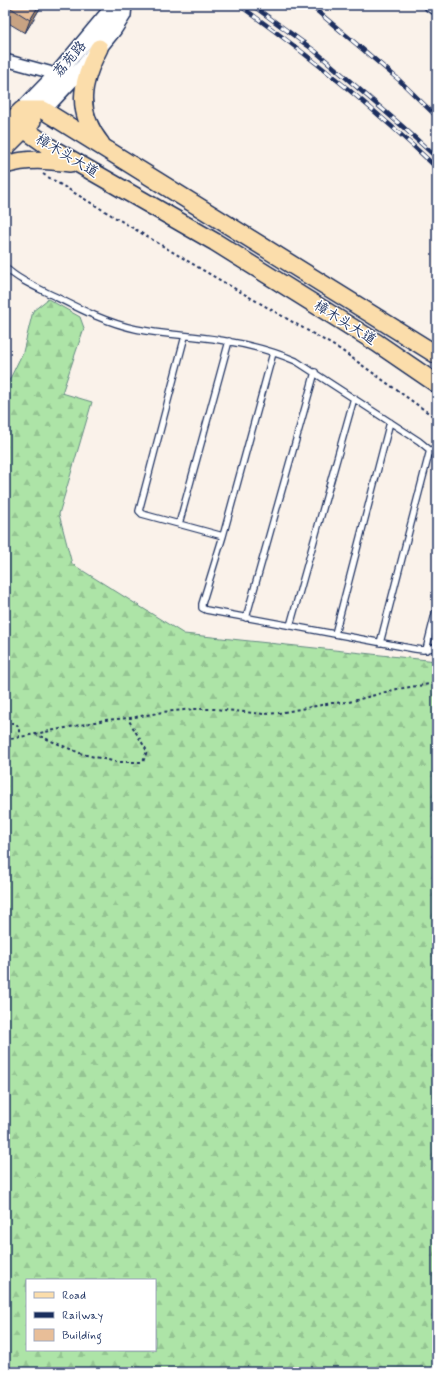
<svg xmlns="http://www.w3.org/2000/svg" width="442" height="1377" font-family="Mynerve,'LXGW WenKai TC',sans-serif">
<style>
.forest{fill:url(#forest-firs);stroke:#648a82;fill-rule:evenodd}
.lines{fill:none;stroke-linecap:round;stroke-linejoin:round}
.lane-casing{stroke:#1b2f5e;stroke-width:8}
.street-casing{stroke:#1b2f5e;stroke-width:14}
.secondary-casing{stroke:#1b2f5e;stroke-width:18}
.primary-casing{stroke:#1b2f5e;stroke-width:20}
.path{stroke:#1b2f5e;stroke-width:2;stroke-dasharray:3 3;stroke-linecap:butt}
.lane{stroke:#fff;stroke-width:5.5}
.street{stroke:#fff;stroke-width:11}
.secondary{stroke:#fff;stroke-width:15}
.primary{stroke:#fbddab;stroke-width:17}
.rail-casing{stroke:#1b2f5e;stroke-width:4.5}
.rail{stroke:#fff;stroke-width:3;stroke-dasharray:9;stroke-linecap:butt}
.wall{fill:#c8a383;stroke:#1b2f5e}
.shaded-wall{fill:#a2856a;stroke:#1b2f5e}
.building{fill:#e8be98;stroke:#1b2f5e}
.labels{text-anchor:middle;dominant-baseline:central;stroke-width:3;stroke-linejoin:round;paint-order:stroke}
.street-label{font-size:14px;fill:#1b2f5e;stroke:#fff}
</style>
<defs>
<pattern id="forest-firs" width="22" height="20" patternUnits="userSpaceOnUse"><rect width="22" height="20" fill="#ade4a7"/><path d="M5 1l3.5 6h-7zM16 11l3.5 6h-7z" fill="#94c492"/></pattern>
</defs>
<rect width="100%" height="100%" fill="#faf2ea"/>
<filter id="ink" filterUnits="userSpaceOnUse"><feTurbulence type="fractalNoise" baseFrequency=".025" numOctaves="2"/><feDisplacementMap in="SourceGraphic" scale="8" xChannelSelector="R" yChannelSelector="G"/><feConvolveMatrix kernelMatrix="1 2 1 2 8 2 1 2 1" color-interpolation-filters="sRGB"/></filter>
<g filter="url(#ink)">
<path class="forest" d="M48,299l32,18 4,11 -22,65 30,9 -33,112 13,50 112,70 253,27v711h-432v-983l18,-37 10,-41zM27,1280h128v70h-128z"/>
<g class="lines">
<defs>
<path id="lane" d="M5,267c13,13 33,21 49,29 26,13 53,27 82,33 28,6 56,6 84,11 26,4 53,11 76,21l123,80 18,15
M185,336l-46,175 3,3 81,22 -21,68v4l4,2 209,39 8,1 14,-3
M179,524l50,-183
M223,536l50,-183
M246,618l69,-246
M290,626l64,-228
M335,634l55,-212
M380,643l50,-193
M426,650l11,-44"/>
<path id="street" d="M5,60l44,12"/>
<path id="secondary" d="M432,5l5,2
M22,110l37,-38 56,-67
M43,110l41,-44 30,-37 9,-14 1,-10"/>
<path id="primary" d="M99,48c-18,35 -24,63 2,96
M22,110l2,19 27,19 164,94 162,101 60,41
M22,110h21l394,245
M5,127l17,-17
M5,148l27,-27
M5,165c22,-7 43,-5 65,-2"/>
</defs>
<use href="#lane" class="lane-casing"/>
<use href="#street" class="street-casing"/>
<use href="#secondary" class="secondary-casing"/>
<use href="#primary" class="primary-casing"/>
<path class="path" d="M43,174l168,101 130,75 96,69
M5,723h10l4,4v11
M35,734l47,20 35,8h26l4,-11 -19,-32
M5,740l100,-20 25,-2 33,-6 31,-3h21l49,5 15,-1 53,-10 17,-1 48,-13 40,-6"/>
<use href="#lane" class="lane"/>
<use href="#street" class="street"/>
<use href="#secondary" class="secondary"/>
<use href="#primary" class="primary"/>
<defs>
<path id="rail" d="M239,5c70,50 136,104 198,163
M252,5l63,46 87,75 35,32
M310,5l88,74 39,38"/>
</defs>
<use href="#rail" class="rail-casing"/>
<use href="#rail" class="rail"/>
</g>
<path class="wall" d="M5,5h37l-17,28 -20,-12z"/>
<path class="shaded-wall" d="M39,5h3l-17,28 5,-13z"/>
<path class="building" d="M6,5h33l-9,15z"/>
</g>
<g class="labels">
<g class="street-label">
<text transform="translate(70 59) rotate(-49)">荔苑路</text>
<text transform="translate(67 156) rotate(31)">樟木头大道</text>
<text transform="translate(345 323) rotate(32)">樟木头大道</text>
</g>
</g>
<rect width="442" height="1377" fill="none" stroke="#fff" stroke-width="20"/>
<rect x="10" y="10" width="422" height="1357" fill="none" stroke="#1b2f5e" stroke-width="1.5" filter="url(#ink)"/>
<rect x="26" y="1279" width="130" height="72" fill="#ffffff" stroke="#a4acbf"/>
<rect x="34" y="1292" width="20" height="6" fill="#fbddab" stroke="#a4acbf"/>
<text x="62" y="1299" font-size="12" fill="#1b2f5e">Road</text>
<rect x="34" y="1312" width="20" height="6" fill="#1b2f5e" stroke="#a4acbf"/>
<text x="62" y="1319" font-size="12" fill="#1b2f5e">Railway</text>
<rect x="34" y="1329" width="20" height="12" fill="#e8be98" stroke="#a4acbf"/>
<text x="62" y="1339" font-size="12" fill="#1b2f5e">Building</text>
</svg>
